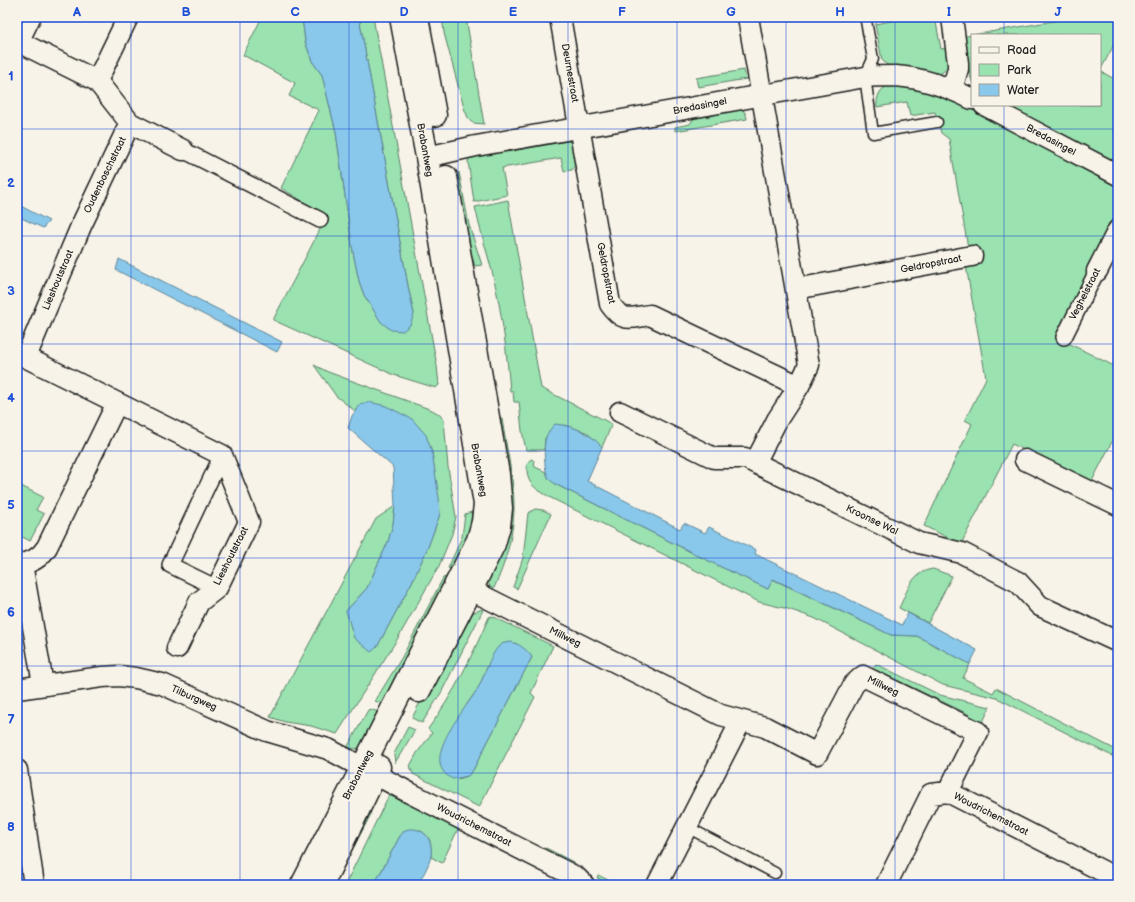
<svg xmlns="http://www.w3.org/2000/svg" width="1135" height="902" font-family="'Balsamiq Sans',sans-serif">
<style>
.green{fill:#9ae2b0;stroke:#5b7f66;fill-rule:evenodd}
.water{fill:#89c8ea;stroke:#5d8398}
.lines{fill:none;stroke-linecap:round;stroke-linejoin:round}
.service-casing{stroke:#1c1c1c;stroke-width:13}
.pedestrian-casing{stroke:#1c1c1c;stroke-width:18}
.minor-casing{stroke:#1c1c1c;stroke-width:23}
.tertiary-casing{stroke:#1c1c1c;stroke-width:25}
.service{stroke:#f7f3e8;stroke-width:10}
.pedestrian{stroke:#f7f3e8;stroke-width:15}
.minor{stroke:#f7f3e8;stroke-width:20}
.tertiary{stroke:#f7f3e8;stroke-width:22}
.grid{fill:none;stroke:#1d4ed8;stroke-width:1;stroke-opacity:0.55}
.labels{text-anchor:middle;dominant-baseline:central;stroke-width:4;stroke-linejoin:round;paint-order:stroke}
.street-label{font-size:10px;fill:#1c1c1c;stroke:#f7f3e8}
.neatline{fill:none;stroke:#1d4ed8;stroke-width:1.5}
.grid-label{font-size:13px;text-anchor:middle;font-weight:bold;fill:#1d4ed8}
</style>
<rect width="100%" height="100%" fill="#f7f3e8"/>
<filter id="ink" filterUnits="userSpaceOnUse"><feTurbulence type="fractalNoise" baseFrequency=".025" numOctaves="2"/><feDisplacementMap in="SourceGraphic" scale="8" xChannelSelector="R" yChannelSelector="G"/><feConvolveMatrix kernelMatrix="1 2 1 2 8 2 1 2 1" color-interpolation-filters="sRGB"/></filter>
<g filter="url(#ink)">
<path class="green" d="M262,17h40l3,24 7,20 10,14 14,57 17,120 6,29 5,14 17,26 33,-7 -6,-28 -49,-269h14l64,349 2,19 -3,3 -42,-13 -121,-55 54,-104 -46,-28 38,-78 -30,-14 6,-13 -52,-28z
M442,17h24l18,107 -11,-1 -4,-3 -5,-12 -20,-75z
M912,17h23l6,32 6,-1 2,17 -7,8 -6,1 -49,-9 -5,-5 -7,-36z
M1077,17h41v20l-18,34 18,10v84l-116,-60h98v-70h-128v47l-1,-4 -10,-41z
M744,70l2,9 -48,8 -2,-9z
M891,85l25,3 37,12 165,84v32l-60,122 60,30v62l-27,53 -79,-39 -51,100 -37,-18 48,-102 -7,-4 21,-42 -20,-112 5,-1 -22,-126 -8,-6 -6,-21 -25,4 -3,-14 -30,5c-1,-10 3,-20 14,-22z
M739,108c6,2 7,6 8,11l-72,12v-4l15,-3 5,-8z
M565,140l4,1 5,4 3,17 -5,8 -8,1 -3,-13 -59,10 5,27 -33,7 -6,-41 1,-3 4,-2z
M459,172l10,53 13,40 -7,1 -14,-44 -6,-46z
M508,200l33,188 71,36 -10,23 -16,-15 -22,-7 -19,13 -1,12h-18l-4,-19 -3,-29h-5l-1,-11h-3c-3,-38 -8,-78 -17,-116 -6,-23 -13,-45 -18,-68z
M314,365l14,7 104,38 7,4 5,6 4,47 8,50 -4,17 -13,32 -41,72 -61,96 -26,-8 -26,-4 -15,-5 106,-198 19,-13 -2,18 -5,18 -21,46 -21,23 31,36 35,-65 16,-35 12,-33 -8,-62 -72,-48 -5,7 -19,-15z
M496,419h6c4,27 11,55 12,83 1,28 -8,61 -20,86l-2,1 -2,-2 -3,-9z
M532,459l2,2 1,6 11,5 3,7 8,6 160,80 51,24 4,-10 119,56 26,1 53,28 -7,14 30,15 3,-5 122,63v8l-121,-61 -54,-13 -129,-67 -26,-9 -29,-7 -208,-104c-12,-8 -23,-11 -24,-27 0,-4 -1,-8 3,-11z
M17,484l26,13 -7,13 8,4 -14,27 -13,-7z
M535,509l8,1 8,4 -34,75 -4,-2 10,-29 5,-45z
M472,512l-3,27 -14,32 -7,-3 14,-31 3,-23z
M933,569l19,7 -24,47 -29,-15c9,-18 12,-36 34,-39z
M448,576l-61,130 -12,-5 27,-44 41,-79z
M482,609l1,1 -2,4 -40,79 -19,30 -10,-5 21,-41 34,-62z
M492,616l61,30 -22,47 4,4 -56,110 -66,-33 -3,-8 7,-13 15,-20 -4,-4c26,-35 44,-73 61,-112zM515,643l9,6 8,8 -59,113 -5,6 -10,3 9,-75 12,-17 9,-22z
M876,664l64,31 50,12 -9,19 -11,-1v-10l-94,-45 -6,5v-3z
M370,709l11,4 -19,33 -6,3 -7,-1 -1,-2 20,-36z
M408,727l7,3 -20,33 -1,-9z
M389,795l69,34 -16,34 -11,-6c0,-14 1,-20 -12,-27l-19,6 -26,49h-29z
M366,811l5,3 -37,71z
M546,848l29,15 1,3 -31,-15z
M598,875l20,10h-16l-2,-6 -3,-1z"/>
<path class="water" d="M302,17h57l49,269 6,28 -4,11 -7,6 -12,-1 -10,-8 -17,-27 -5,-14 -6,-29 -17,-120 -14,-57 -10,-14 -7,-20z
M17,204l32,17 -6,7 -26,-12z
M119,259l163,83 -5,10 -161,-82z
M369,402l17,4 26,13 14,16 6,17 7,46 1,16 -12,33 -16,35 -35,65 -6,5 -17,-14 -8,-27 21,-23 21,-46 5,-18 2,-18 -2,-39 -45,-39 4,-12 8,-12z
M555,424c19,2 34,8 47,23l-15,34 93,48 4,-6 21,10 4,-6 47,23 -1,4 147,71 6,-12 69,37 -7,14 -53,-28 -26,-1 -118,-56 -5,10 -51,-24 -160,-80c-3,-2 -6,-4 -8,-6 -5,-7 -6,-33 -3,-42 2,-5 5,-9 9,-13z
M510,642c9,1 17,8 22,15l-59,113 -5,6 -15,3c-37,-17 14,-71 25,-91 7,-12 11,-32 21,-42 3,-3 7,-3 11,-4z
M409,829c17,-1 24,12 22,27 -2,10 -9,20 -13,29h-44l26,-49 5,-6z"/>
<g class="lines">
<defs>
<path id="service" d="M866,21l7,38 -8,18 8,56 64,-11
M687,827l88,46"/>
<path id="pedestrian" d="M17,47l1,1 15,-31
M183,150l137,70
M1064,337l33,-66
M217,588l-47,-23 52,-110"/>
<path id="minor" d="M128,17l-31,64 33,42 53,27
M560,17l50,287c13,19 20,14 40,11l149,71
M748,17l61,348 -10,21 -22,34 -22,43
M952,17l6,46v6l-6,20
M21,43l76,38
M984,105l134,70
M427,157l49,-11 389,-69c10,-1 21,-1 31,-1 27,2 52,11 76,23
M1097,271l21,-41
M796,289l176,-33
M17,353l205,102 27,67 -32,66 -18,14 -22,46
M26,357l55,-131 49,-103
M620,412l94,46h31l174,85 43,10 56,29 22,24 78,36
M1025,460l93,45
M17,564c13,0 23,-6 30,-17l70,-144
M22,564l21,120
M459,578l12,12 250,125 44,12 52,27 37,-70 9,-8 115,56 -30,60
M17,689l85,-12 17,-1 17,2 26,6 105,47 61,18 82,44 166,84 8,8
M17,770l17,115
M657,885l84,-164
M886,885l45,-91 17,-2 170,87"/>
<path id="tertiary" d="M417,17l18,98
M419,691l52,-101 23,-46 5,-18 2,-18 -3,-34 -52,-297
M302,885l157,-307 19,-38 5,-18 2,-18 -58,-347 -26,-140
M322,885l57,-118"/>
</defs>
<use href="#service" class="service-casing"/>
<use href="#pedestrian" class="pedestrian-casing"/>
<use href="#minor" class="minor-casing"/>
<use href="#tertiary" class="tertiary-casing"/>
<use href="#service" class="service"/>
<use href="#pedestrian" class="pedestrian"/>
<use href="#minor" class="minor"/>
<use href="#tertiary" class="tertiary"/>
</g>
</g>
<path class="grid" d="M131,17v868M240,17v868M349,17v868M458,17v868M568,17v868M677,17v868M786,17v868M895,17v868M1004,17v18M1004,105v780M17,129h1101M17,236h1101M17,344h1101M17,451h1101M17,558h1101M17,666h1101M17,773h1101"/>
<g class="labels">
<g class="street-label">
<text transform="translate(570 73) rotate(80)">Deurnestraat</text>
<text transform="translate(700 106) rotate(-11)">Bredasingel</text>
<text transform="translate(1051 140) rotate(28)">Bredasingel</text>
<text transform="translate(425 150) rotate(80)">Brabantweg</text>
<text transform="translate(105 175) rotate(-64)">Oudenboschstraat</text>
<text transform="translate(931 264) rotate(-11)">Geldropstraat</text>
<text transform="translate(606 273) rotate(79)">Geldropstraat</text>
<text transform="translate(58 280) rotate(-67)">Lieshoutstraat</text>
<text transform="translate(1085 294) rotate(-63)">Veghelstraat</text>
<text transform="translate(479 470) rotate(80)">Brabantweg</text>
<text transform="translate(872 520) rotate(26)">Kroonse Wal</text>
<text transform="translate(231 556) rotate(-63)">Lieshoutstraat</text>
<text transform="translate(565 637) rotate(26)">Millweg</text>
<text transform="translate(883 686) rotate(26)">Millweg</text>
<text transform="translate(194 698) rotate(24)">Tilburgweg</text>
<text transform="translate(358 775) rotate(-63)">Brabantweg</text>
<text transform="translate(991 814) rotate(27)">Woudrichemstraat</text>
<text transform="translate(474 825) rotate(27)">Woudrichemstraat</text>
</g>
</g>
<rect width="1135" height="902" fill="none" stroke="#f7f3e8" stroke-width="44"/>
<rect x="971" y="34" width="130" height="72" fill="#f7f3e8" stroke="#9f9d96"/>
<rect x="979" y="47" width="20" height="6" fill="#f7f3e8" stroke="#9f9d96"/>
<text x="1007" y="54" font-size="12" fill="#1c1c1c">Road</text>
<rect x="979" y="64" width="20" height="12" fill="#9ae2b0" stroke="#9f9d96"/>
<text x="1007" y="74" font-size="12" fill="#1c1c1c">Park</text>
<rect x="979" y="84" width="20" height="12" fill="#89c8ea" stroke="#9f9d96"/>
<text x="1007" y="94" font-size="12" fill="#1c1c1c">Water</text>
<rect x="22" y="22" width="1091" height="858" class="neatline"/>
<g class="grid-label">
<text x="77" y="16">A</text>
<text x="186" y="16">B</text>
<text x="295" y="16">C</text>
<text x="404" y="16">D</text>
<text x="513" y="16">E</text>
<text x="622" y="16">F</text>
<text x="731" y="16">G</text>
<text x="840" y="16">H</text>
<text x="949" y="16">I</text>
<text x="1058" y="16">J</text>
<text x="11" y="80">1</text>
<text x="11" y="187">2</text>
<text x="11" y="295">3</text>
<text x="11" y="402">4</text>
<text x="11" y="509">5</text>
<text x="11" y="616">6</text>
<text x="11" y="724">7</text>
<text x="11" y="831">8</text>
</g>
</svg>
